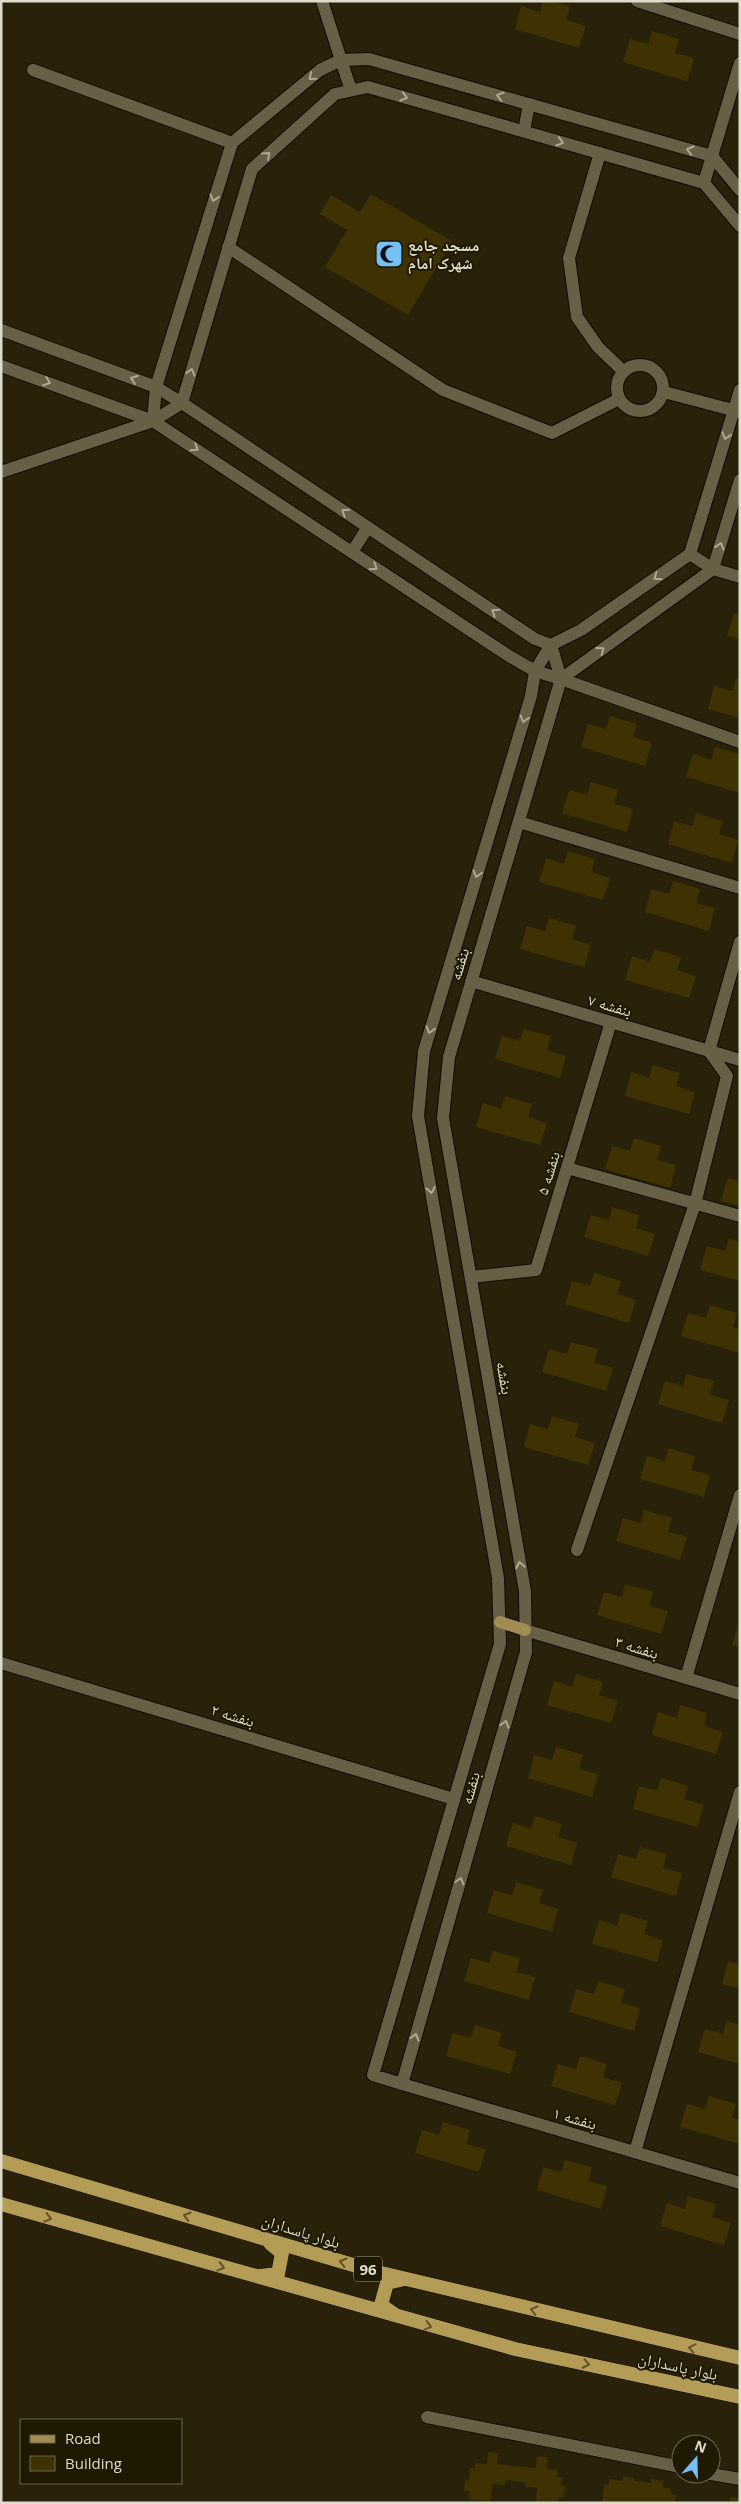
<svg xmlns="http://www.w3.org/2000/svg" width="741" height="2504" font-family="'Open Sans','Noto Naskh Arabic',sans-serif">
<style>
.building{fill:#3f3202}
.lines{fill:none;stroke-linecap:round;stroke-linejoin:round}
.minor-casing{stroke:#110a00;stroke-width:14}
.tertiary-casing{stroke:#110a00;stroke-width:14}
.primary-casing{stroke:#110a00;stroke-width:14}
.trunk-casing{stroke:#110a00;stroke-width:15}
.minor{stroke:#675f46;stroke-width:12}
.tertiary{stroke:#675f46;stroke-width:12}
.primary{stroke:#9f8d52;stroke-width:12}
.trunk{stroke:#b29c56;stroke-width:14}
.oneway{stroke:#afa996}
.oneway2{stroke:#615328}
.labels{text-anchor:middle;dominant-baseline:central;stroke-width:4;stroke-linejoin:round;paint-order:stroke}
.shield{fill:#1f1802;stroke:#a5a08f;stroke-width:1}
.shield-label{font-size:15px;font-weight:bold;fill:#dfdacc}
.poi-label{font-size:16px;font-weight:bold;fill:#dfdacc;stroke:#1f1802;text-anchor:start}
.street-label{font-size:16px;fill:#dfdacc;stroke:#1f1802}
</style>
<rect width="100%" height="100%" fill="#292109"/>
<path class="building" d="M543,1h9l18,6 -4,13 20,6 -7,22 -64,-19 6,-23 19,6z
M652,31l27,8 -4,14 19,5 -7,23 -64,-19 7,-23 18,5z
M371,194l81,47 -44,74 -83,-48 22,-37 -27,-16 11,-19 29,17z
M734,613l6,1v25l-13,-3z
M736,678l4,1v39l-32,-9 6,-23 19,5z
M610,716l27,8 -4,13 19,6 -7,23 -64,-19 7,-23 18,5z
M715,747l25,7v39l-54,-16 7,-23 18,6z
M591,782l27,8 -4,14 19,5 -6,23 -65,-19 7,-23 18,5z
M696,813l27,8 -4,13 19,6 -6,23 -64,-19 6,-23 18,5z
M568,851l27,8 -4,13 19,6 -7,22 -64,-18 7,-24 18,6z
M673,881l27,8 -4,14 19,5 -6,23 -64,-19 6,-23 18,5z
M549,918l27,8 -4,13 19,6 -7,22 -64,-18 7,-23 18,5z
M654,949l27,8 -4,13 19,6 -7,22 -64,-18 7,-24 18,6z
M524,1029l27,7 -4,14 19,6 -6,22 -65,-19 7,-23 18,5z
M653,1065l27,8 -4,13 19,6 -6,22 -64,-18 6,-24 18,6z
M505,1096l27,8 -4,13 19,6 -7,22 -64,-18 7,-24 18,6z
M634,1138l27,8 -4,14 19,5 -6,23 -65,-19 7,-23 18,5z
M728,1178l12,3v25l-19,-5z
M612,1207l27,8 -3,13 19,6 -7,22 -64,-19 7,-22 18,5z
M729,1239l11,3v39l-40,-11 7,-24 18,5z
M594,1273l27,8 -4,13 19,6 -7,23 -64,-19 7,-23 18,5z
M710,1305l27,8 -4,14 7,2v24l-59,-17 7,-23 18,5z
M571,1342l27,7 -4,14 19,5 -7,23 -64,-19 7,-23 18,5z
M686,1374l28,7 -4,14 19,5 -7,23 -64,-19 7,-23 18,5z
M552,1416l27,8 -4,13 20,6 -7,22 -64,-18 6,-23 18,5z
M668,1448l27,8 -4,14 19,5 -6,22 -64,-18 7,-23 18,5z
M644,1510l28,8 -4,14 19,5 -7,23 -64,-19 7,-23 18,5z
M625,1584l28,8 -4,14 19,5 -7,23 -64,-19 7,-23 18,5z
M740,1621v26l-8,-2z
M576,1674l27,8 -4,13 19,6 -7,22 -64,-18 7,-24 18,6z
M680,1705l27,8 -3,13 19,6 -7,22 -64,-19 6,-23 19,6z
M556,1747l27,8 -4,14 19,5 -6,23 -64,-19 6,-23 18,5z
M661,1778l27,8 -4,13 20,6 -7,22 -64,-18 6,-23 18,5z
M535,1816l27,8 -4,13 19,6 -6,22 -65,-19 7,-23 18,6z
M640,1847l27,7 -4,14 19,5 -6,23 -65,-19 7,-23 18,5z
M516,1882l27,8 -4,13 19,6 -6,23 -65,-19 7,-23 18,5z
M621,1913l27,8 -4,13 19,6 -6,22 -65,-18 7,-24 18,6z
M493,1951l27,7 -4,14 19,5 -6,23 -65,-19 7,-23 18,5z
M728,1961l12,3v25l-18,-5z
M598,1981l27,8 -4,14 19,5 -6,23 -65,-19 7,-23 18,5z
M727,2021l13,4v39l-42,-12 7,-23 18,5z
M475,2025l27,8 -4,13 19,6 -7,22 -64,-18 7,-23 18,5z
M580,2056l27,8 -4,13 19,6 -7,22 -64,-19 7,-22 18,5z
M709,2096l27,8 -4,13 8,3v24l-60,-17 7,-23 18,5z
M443,2122l27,8 -4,14 20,5 -7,23 -64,-19 7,-23 17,5z
M565,2160l27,7 -4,14 19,5 -6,23 -64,-19 6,-23 18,5z
M688,2196l28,8 -4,13 19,6 -7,22 -64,-19 7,-23 18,6z
M488,2452l10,1 -1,11 39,4 1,-12 11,1 -1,12 11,1 -1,7h5l-1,9h4l-1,11h-6v6h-22l1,-15 -12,-1v-5l-19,-2 -1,5 -13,-1 -1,17 -22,-1 1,-9h-6l1,-11h4l1,-12h5v-5l12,1z
M623,2476l11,2v3l17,2v-4l12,2v7h8v7h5l-1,8h-73l2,-18h5v-6l14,2z
M730,2497l10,1v5h-10z"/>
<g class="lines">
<defs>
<path id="minor" d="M322,1l19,59
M637,1l103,33
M33,70l199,73
M600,153l-31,105 8,59 21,30 25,24
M712,156l28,-93
M228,247l215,143 109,43 67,-34
M617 388a23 23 0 1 1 46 0a23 23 0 1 1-46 0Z
M664,392l76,20
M713,569l27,8
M561,679l179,63
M519,822l221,66
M471,981l269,79
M567,1168l173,48
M471,1277l65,-7 75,-248
M577,1550l118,-346 32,-128 -18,-25 31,-109
M525,1630l215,64
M1,1663l453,136
M686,1678l54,-183
M402,2084l338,99
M635,2152l105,-360
M427,2417l254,50
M711,2474l29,5"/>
<path id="tertiary" d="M341,60l10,30
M524,131l5,-27
M704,183l8,-27
M1,330l155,57 26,16 353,236 16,6 10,34
M1,366l152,55 356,235 26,15 26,8
M153,421l3,-34 76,-244 88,-73 21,-10 28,-1 343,97 28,34
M1,472l152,-51 29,-18 70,-234 83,-75 33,-7 336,96 36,43
M352,552l16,-25
M690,554l23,15
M561,679l-112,378 -6,61 82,473 1,61 -124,432 -29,-9 127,-431 -2,-66 -80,-462 6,-65 107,-355 4,-25 16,-26 30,-15 109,-76 50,-164
M561,679l152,-110 27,-89"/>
<path id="primary" d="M500,1622l25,8"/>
<path id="trunk" d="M1,2161l376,111 363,86
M1,2204l514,145 225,48
M260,2276l18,-2 4,-21 -12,-10
M394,2314l-13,-9 6,-22 17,-4"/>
</defs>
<use href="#minor" class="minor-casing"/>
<use href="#tertiary" class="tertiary-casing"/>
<use href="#primary" class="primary-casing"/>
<use href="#trunk" class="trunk-casing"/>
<use href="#minor" class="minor"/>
<use href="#tertiary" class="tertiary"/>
<use href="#primary" class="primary"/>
<use href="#trunk" class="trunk"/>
</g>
<defs><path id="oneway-chevron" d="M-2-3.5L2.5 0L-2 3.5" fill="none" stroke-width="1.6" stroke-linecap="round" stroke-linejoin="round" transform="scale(1.25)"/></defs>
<g class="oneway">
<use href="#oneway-chevron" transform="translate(312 77) rotate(141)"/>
<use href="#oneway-chevron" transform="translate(500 96) rotate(-164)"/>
<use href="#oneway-chevron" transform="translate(404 97) rotate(16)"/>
<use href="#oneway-chevron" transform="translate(560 142) rotate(16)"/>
<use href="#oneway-chevron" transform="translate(690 150) rotate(-164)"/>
<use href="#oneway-chevron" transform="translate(267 155) rotate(-42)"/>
<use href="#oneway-chevron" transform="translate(214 198) rotate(107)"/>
<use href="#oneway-chevron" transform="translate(191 372) rotate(-73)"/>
<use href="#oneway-chevron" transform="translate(134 379) rotate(-160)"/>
<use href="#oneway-chevron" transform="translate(47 382) rotate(20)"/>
<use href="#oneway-chevron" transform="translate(726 436) rotate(107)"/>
<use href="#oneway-chevron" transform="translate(195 448) rotate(33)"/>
<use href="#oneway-chevron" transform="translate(345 512) rotate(-146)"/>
<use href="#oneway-chevron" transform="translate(720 546) rotate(-73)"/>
<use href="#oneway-chevron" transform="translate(374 567) rotate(33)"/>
<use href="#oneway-chevron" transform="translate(657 577) rotate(145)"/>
<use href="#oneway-chevron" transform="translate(495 612) rotate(-146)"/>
<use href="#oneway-chevron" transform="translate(601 650) rotate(-36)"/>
<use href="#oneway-chevron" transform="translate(524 719) rotate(107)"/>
<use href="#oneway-chevron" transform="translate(477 874) rotate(107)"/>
<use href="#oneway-chevron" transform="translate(430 1030) rotate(107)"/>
<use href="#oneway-chevron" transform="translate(431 1190) rotate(80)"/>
<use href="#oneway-chevron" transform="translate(520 1565) rotate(-100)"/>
<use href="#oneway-chevron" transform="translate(505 1724) rotate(-74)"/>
<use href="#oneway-chevron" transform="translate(460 1881) rotate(-74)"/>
<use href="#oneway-chevron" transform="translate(415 2037) rotate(-74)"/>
</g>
<g class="oneway2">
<use href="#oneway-chevron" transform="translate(187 2216) rotate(-164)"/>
<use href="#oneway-chevron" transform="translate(48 2218) rotate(16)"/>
<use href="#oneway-chevron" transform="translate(343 2262) rotate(-164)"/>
<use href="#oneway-chevron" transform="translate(221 2267) rotate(16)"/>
<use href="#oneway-chevron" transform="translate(534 2310) rotate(-166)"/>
<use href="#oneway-chevron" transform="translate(428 2326) rotate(15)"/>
<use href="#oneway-chevron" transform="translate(692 2348) rotate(-167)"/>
<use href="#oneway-chevron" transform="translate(586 2364) rotate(12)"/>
</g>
<defs>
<symbol id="mosque-square" viewBox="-11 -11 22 22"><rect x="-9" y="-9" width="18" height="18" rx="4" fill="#77c0f7" stroke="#1f1802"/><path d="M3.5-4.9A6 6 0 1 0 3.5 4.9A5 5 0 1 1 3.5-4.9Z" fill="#111"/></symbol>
</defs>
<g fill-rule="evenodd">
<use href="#mosque-square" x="373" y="238" width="32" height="32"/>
</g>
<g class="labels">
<rect class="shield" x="354" y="2256.5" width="28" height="25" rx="4"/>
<g class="shield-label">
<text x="368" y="2269">96</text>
</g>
<g class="poi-label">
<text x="408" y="245">مسجد جامع<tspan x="408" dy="18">شهرک امام</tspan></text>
</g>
<g class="street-label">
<text transform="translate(459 964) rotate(-73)">بنفشه</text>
<text transform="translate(610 1005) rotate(16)">بنفشه ۷</text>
<text transform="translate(548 1173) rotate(-73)">بنفشه ۵</text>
<text transform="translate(505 1378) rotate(80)">بنفشه</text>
<text transform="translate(637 1647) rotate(17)">بنفشه ۳</text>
<text transform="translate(233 1715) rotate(17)">بنفشه ۲</text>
<text transform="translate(470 1788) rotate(-74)">بنفشه</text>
<text transform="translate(575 2118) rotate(16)">بنفشه ۱</text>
<text transform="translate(301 2231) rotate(17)">بلوار پاسداران</text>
<text transform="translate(678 2366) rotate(12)">بلوار پاسداران</text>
</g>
</g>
<rect width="741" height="2504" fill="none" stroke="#dfdacc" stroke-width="5"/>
<rect x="20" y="2419" width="162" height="65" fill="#1f1802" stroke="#6c6653"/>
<rect x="30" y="2435" width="25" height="8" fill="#9f8d52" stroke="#6c6653"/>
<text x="65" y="2444" font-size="15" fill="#dfdacc">Road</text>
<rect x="30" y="2456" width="25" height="15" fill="#3f3202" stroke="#6c6653"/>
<text x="65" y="2469" font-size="15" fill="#dfdacc">Building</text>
<g transform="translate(696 2459) rotate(20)"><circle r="24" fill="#1f1802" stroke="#6c6653"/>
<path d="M0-4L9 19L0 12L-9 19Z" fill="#77c0f7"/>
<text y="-8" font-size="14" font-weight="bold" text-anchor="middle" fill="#dfdacc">N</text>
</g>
</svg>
